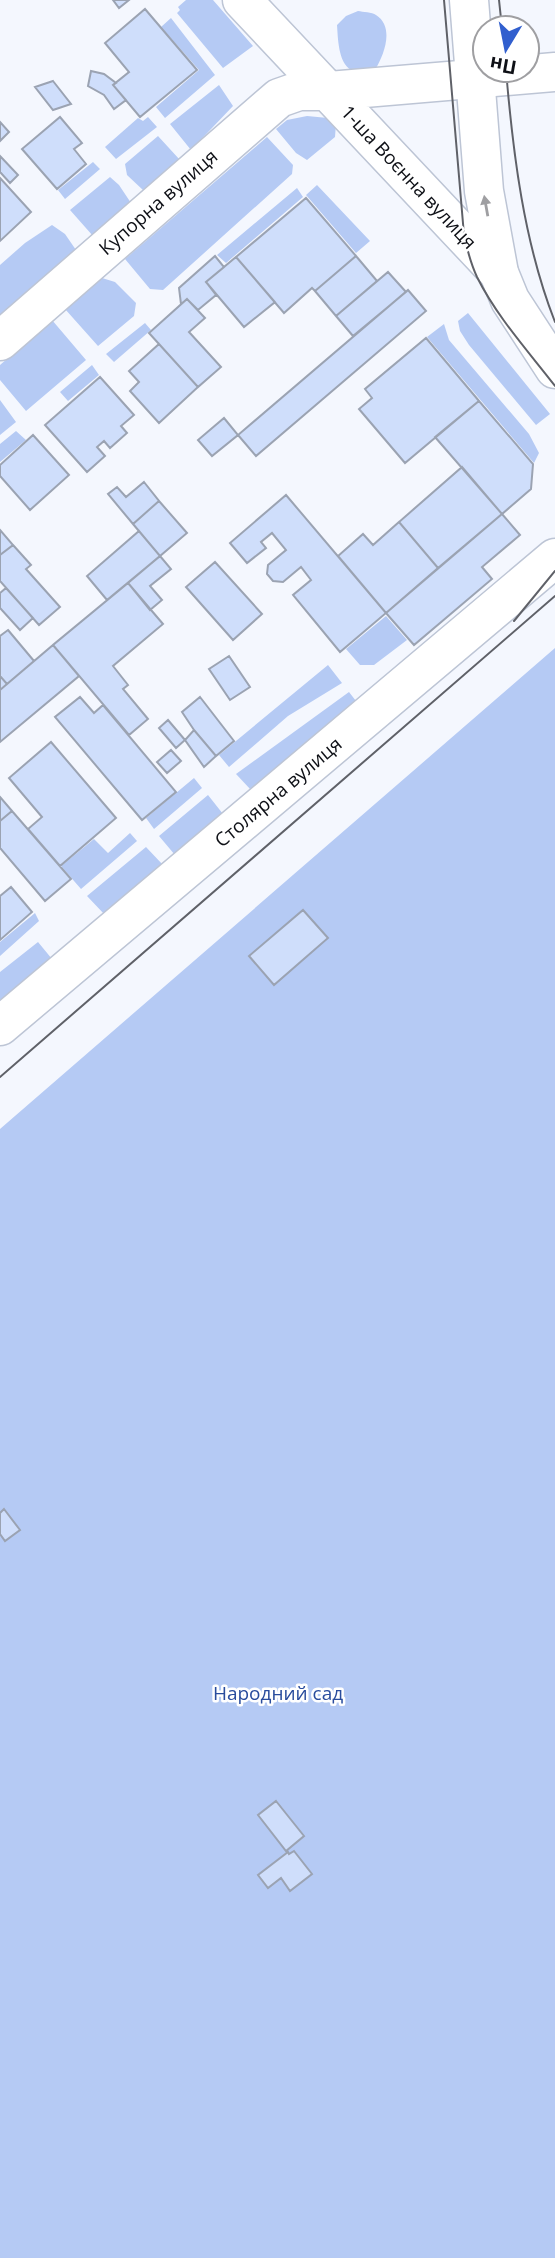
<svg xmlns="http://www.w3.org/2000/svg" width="555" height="2258" font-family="'Open Sans',sans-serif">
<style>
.green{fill:#b5caf4}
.building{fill:#cfdefb;stroke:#9ba3b2;stroke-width:2}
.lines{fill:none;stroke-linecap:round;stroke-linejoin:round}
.street-casing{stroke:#bdc5d5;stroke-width:41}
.secondary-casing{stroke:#bdc5d5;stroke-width:41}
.street{stroke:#fff;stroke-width:38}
.secondary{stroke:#fff;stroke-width:38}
.tram{stroke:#5f6168;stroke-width:2}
.oneway{fill:#9f9fa2}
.labels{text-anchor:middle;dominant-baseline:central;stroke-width:5;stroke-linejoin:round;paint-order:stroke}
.street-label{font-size:19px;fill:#0e1016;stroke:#fff}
.park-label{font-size:19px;fill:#294c9d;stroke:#fff}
</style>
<rect width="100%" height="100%" fill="#f4f7fe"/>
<path class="green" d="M186,0h27l40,46 -30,22 -46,-55 3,-3 -2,-3z
M358,11c5,1 14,1 18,4 19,12 8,40 -1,55 -7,0 -18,3 -24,0 -13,-8 -13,-32 -14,-45l9,-9z
M171,18l44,57 -50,43 -9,-11 43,-37 -38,-43z
M219,85l14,21 -42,44 -21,-26z
M307,116l21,2 8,6 -1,13 -28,23 -11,-7 -20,-24 11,-9z
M148,117l9,10 -41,32 -11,-12 33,-29 5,3z
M158,136l22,24 -36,31 -17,-16 -2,-11z
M267,137l26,28 -1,9 -129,116 -13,-1 -25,-30z
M93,162l7,7 -35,30 -7,-9z
M110,177l9,8 12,18 -38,33 -23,-26z
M317,185l53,56 -14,12 -50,-58z
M297,188l6,9 -77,66 -9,-8z
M52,225l13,9 11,16 -76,68v-53l25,-22z
M102,278l13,4 21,21 -2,13 -36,30 -33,-37z
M468,313l82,101 -14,11 -67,-80 -9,-14 -2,-10z
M52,320l34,40 -60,51 -26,-31v-15z
M145,323l6,7 -37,32 -8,-8z
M444,324l5,16 80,94 10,19 -5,10 -107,-126z
M92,365l7,10 -31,26 -8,-9z
M0,400l16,22 -16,13z
M16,431l10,9 -26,22v-18z
M386,616l21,24 -33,25h-14l-14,-16z
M555,648v1610h-555v-1129z
M328,665l14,18 -54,33 -59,51 -10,-12z
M349,692l7,9 -105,89 -15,-16z
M194,778l8,10 -48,41 -8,-11z
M208,795l15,19 -48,41 -16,-19z
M130,833l7,8 -56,48 -20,-23 33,-27 14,14z
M146,847l17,18 -58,50 -18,-19z
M35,913l4,8 -39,35v-14z
M38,942l14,17 -49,43 -3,-3v-27z"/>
<path class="building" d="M113,0h16l-10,8z
M145,9l52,61 -57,47 -27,-32 16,-13 -24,-29z
M91,71l13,3 12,9 -3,2 13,15 -12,9 -10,-14 -16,-9z
M53,81l18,23 -18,6 -18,-23z
M60,117l22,26 -8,6 12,15 -29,25 -35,-40z
M0,122l9,10 -9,9z
M0,156l18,19 -8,8 -10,-11z
M0,178l31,34 -31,29z
M306,198l50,58 -41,35 -3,-3 -28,25 -48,-56z
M215,256l9,11 -18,15 10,13 -18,15 -11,-11 -6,5 -2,-16z
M356,256l21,25 -41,35 -21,-25z
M236,257l39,45 -31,25 -38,-45z
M388,272l18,20 -53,44 -17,-20z
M408,290l18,21 -170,145 -18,-21z
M187,299l18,19 -16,14 32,35 -23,20 -49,-54z
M426,338l53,63 -74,62 -46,-54 13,-11 -7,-9z
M159,344l39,43 -39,36 -29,-32 9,-9 -10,-11z
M100,377l34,38 -13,11 6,7 -17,15 -6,-7 -7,6 8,9 -18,16 -42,-47z
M479,401l54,63 -2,25 -29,25 -67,-77z
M224,418l14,17 -26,21 -14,-16z
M33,435l36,40 -39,35 -30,-34v-11z
M462,467l40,47 -64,54 -39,-46z
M144,482l15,19 -26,23 -25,-30 9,-7 9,10z
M286,495l100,118 -46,39 -47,-57 18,-15 -10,-13 -18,15 -10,-1 -6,-7 1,-9 18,-15 -14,-17 -11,9 5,6 -19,15 -17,-20z
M159,501l28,32 -27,23 -27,-32z
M502,514l18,21 -38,32 10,12 -78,66 -28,-32z
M399,522l39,46 -52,45 -48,-57 25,-22 10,11z
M0,530l13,15 -13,10z
M139,531l21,25 -53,44 -20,-24z
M13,545l18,20 -5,4 34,38 -21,18 -39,-44v-26z
M160,556l11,13 -21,17 12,14 -12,10 -22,-27z
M215,562l47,52 -29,26 -47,-53z
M128,583l35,41 -50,42 15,19 -5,4 25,30 -19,16 -76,-90z
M6,588l27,30 -13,12 -20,-22v-15z
M8,630l26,31 -27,23 -7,-8v-40z
M53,645l26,31 -79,66v-52z
M229,656l21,31 -20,13 -21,-31z
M0,676l7,8 -7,6z
M80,697l14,16 9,-8 73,87 -34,28 -87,-103z
M200,697l34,44 -18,15 -22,-26 -12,-18z
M168,720l17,20 -9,8 -17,-20z
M194,730l22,26 -12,11 -19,-27z
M51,742l65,76 -56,48 -32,-37 14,-12 -33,-39z
M171,750l10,11 -14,12 -10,-11z
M0,797l12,14 -12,10z
M12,811l59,68 -26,22 -45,-53v-27z
M11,887l21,25 -32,28v-44z
M303,910l25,28 -54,47 -25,-29z
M4,1509l16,21 -15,11 -5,-7v-21z
M276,1801l28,35 -18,15 -28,-36z
M294,1851l18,23 -22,17 -9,-13 -13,10 -10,-13 30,-23 1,2z"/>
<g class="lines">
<defs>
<path id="street" d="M242,0l257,273
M0,341l279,-243 20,-7h30l226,-19
M0,1026l555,-468"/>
<path id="secondary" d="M469,0l15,191 15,82 11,27 45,69"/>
</defs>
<use href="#street" class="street-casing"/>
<use href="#secondary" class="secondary-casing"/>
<use href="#street" class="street"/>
<use href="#secondary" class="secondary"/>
<path class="tram" d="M444,0l20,235c3,14 7,29 13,42 20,40 51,74 78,109
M499,0l3,28
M506,70c7,84 18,173 49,252
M514,621l41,-50
M0,1077l555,-481"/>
</g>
<defs><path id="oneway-solid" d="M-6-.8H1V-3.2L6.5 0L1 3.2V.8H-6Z" transform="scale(1.75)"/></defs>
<use class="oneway" href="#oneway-solid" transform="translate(486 206) rotate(-100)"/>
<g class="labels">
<g class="street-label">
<text transform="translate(409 177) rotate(47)">1-ша Воєнна вулиця</text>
<text transform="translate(158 202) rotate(-41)">Купорна вулиця</text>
<text transform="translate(278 792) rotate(-40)">Столярна вулиця</text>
</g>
<g class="park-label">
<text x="278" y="1693">Народний сад</text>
</g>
</g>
<g transform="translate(506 49) rotate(190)"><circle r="33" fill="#ffffff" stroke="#9f9fa2" stroke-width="2"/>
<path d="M0-5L12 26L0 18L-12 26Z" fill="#315fce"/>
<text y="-10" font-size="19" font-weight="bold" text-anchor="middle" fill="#0e1016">Пн</text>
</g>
</svg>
